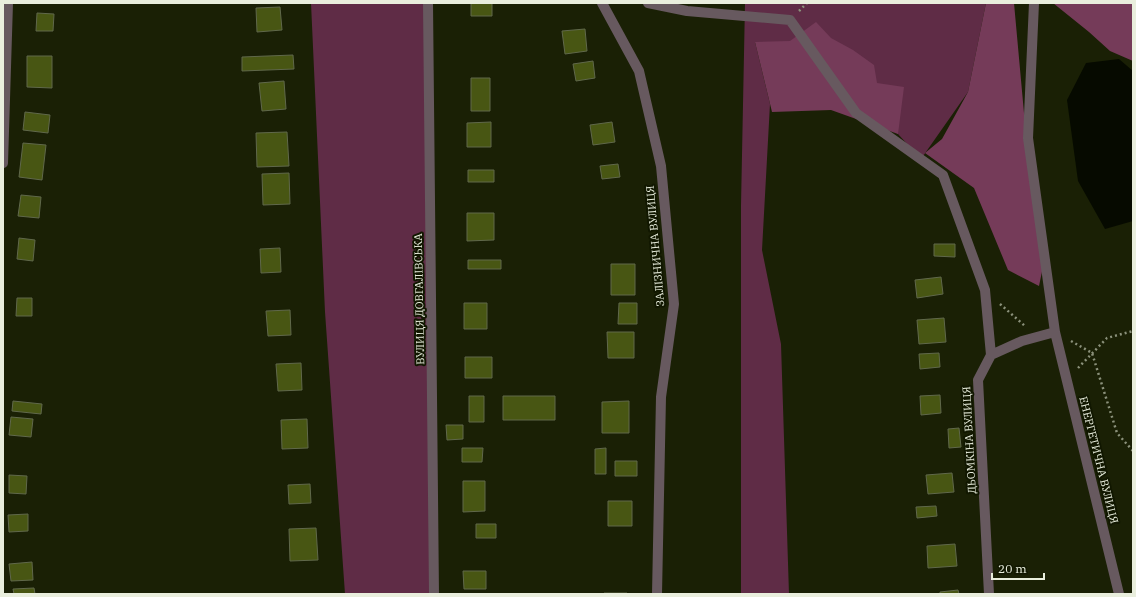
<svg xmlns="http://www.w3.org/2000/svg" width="1136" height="597" font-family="'IBM Plex Serif',serif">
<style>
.green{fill:#5f2c46}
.forest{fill:#753b59}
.water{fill:#060a00}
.building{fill:#485613;stroke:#60684b}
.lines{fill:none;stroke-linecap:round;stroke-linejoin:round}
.path{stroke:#8b917b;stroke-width:2.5;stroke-dasharray:2 3;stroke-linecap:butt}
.street{stroke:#67595f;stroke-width:10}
.labels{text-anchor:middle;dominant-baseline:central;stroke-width:4;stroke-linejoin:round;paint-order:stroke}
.street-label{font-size:11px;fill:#e9eedd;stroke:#111700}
</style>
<rect width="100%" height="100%" fill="#1a2005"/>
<path class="green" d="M311,3h116l6,591h-88l-20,-282z
M745,3h241l-18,89 -47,67 -23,-25 -143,-92 15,62 -8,146 19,94 8,250h-48v-389z"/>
<path class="forest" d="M986,3h28l11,121 20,133 -6,29 -31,-16 -34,-82 -49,-35 17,-14 26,-47z
M1053,3h80v58l-23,-10 -21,-19z
M816,22l15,16 22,12 21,15 3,18 27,4 -6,47 -67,-24 -59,2 -17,-70 35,-1z"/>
<path class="water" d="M1119,59l14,12v150l-28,8 -27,-48 -11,-81 19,-37z"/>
<path class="building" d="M471,3h21v13h-21z
M280,7l2,23 -25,2 -1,-24z
M37,13l17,1 -1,17h-17z
M585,29l2,22 -22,3 -3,-23z
M293,55l1,14 -52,2v-14z
M27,56h25v32l-25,-1z
M593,61l2,17 -19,3 -3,-17z
M471,78h19v33h-19z
M284,81l2,28 -24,2 -3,-28z
M25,112l25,3 -2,18 -25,-3z
M491,122v25h-24v-24z
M612,122l3,20 -22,3 -3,-20z
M287,132l2,34 -32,1 -1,-34z
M23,143l23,2 -4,35 -23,-3z
M618,164l2,13 -18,2 -2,-13z
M468,170h26v12h-26z
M289,173l1,31 -27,1 -1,-31z
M21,195l20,2 -2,21 -21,-2z
M467,213h27v27l-27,1z
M19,238l16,2 -2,21 -16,-2z
M934,244h21v13l-21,-1z
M280,248l1,24 -20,1 -1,-24z
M468,260h33v9h-33z
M611,264h24v31h-24z
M941,277l2,17 -26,4 -2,-18z
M17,298h15v18h-16z
M464,303h23v26h-23z
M619,303h18v21h-19z
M290,310l1,25 -23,1 -2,-25z
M944,318l2,24 -27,2 -2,-24z
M607,332h27v26h-26z
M939,353l1,14 -20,2 -1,-15z
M465,357h27v21h-27z
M301,363l1,27 -24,1 -2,-27z
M940,395l1,18 -20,2 -1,-19z
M469,396h15v26h-15z
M503,396h52v24h-52z
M13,401l29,3 -1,10 -29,-3z
M629,401v32h-27v-31z
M11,417l22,2 -2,18 -22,-2z
M307,419l1,29 -26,1 -1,-29z
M446,425h17v14l-16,1z
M959,428l2,19 -12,1 -1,-19z
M462,448h21l-1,14h-20z
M606,448v26h-11v-25z
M615,461h22v15h-22z
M952,473l2,19 -26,2 -2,-19z
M9,475l18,1 -1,18 -17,-1z
M463,481h22v30l-22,1z
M310,484l1,19 -22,1 -1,-19z
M608,501h24v25h-24z
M936,506l1,10 -20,2 -1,-11z
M28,514v17l-19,1 -1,-17z
M476,524h20v14h-20z
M316,528l2,32 -28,1 -1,-32z
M955,544l2,22 -29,2 -1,-22z
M32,562l1,18 -22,1 -2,-17z
M463,571h23v18h-22z
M34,588l1,6h-21l-1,-5z
M958,590l1,4h-19v-2z
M604,593h23v1h-23z"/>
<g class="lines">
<path class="path" d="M799,11l8,-8
M1000,304l25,22
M1071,341l21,12 25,80 16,18
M1078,368l29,-30 26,-7"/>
<path class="street" d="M428,3l6,591
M602,3l37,68 22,95 13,138 -13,93 -4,197
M648,3l39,8 103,9 66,93 87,62 42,115 6,65
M1034,3l-6,135 27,194 64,262
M3,163l5,-160
M989,594l-11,-214 13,-25 31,-14 33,-9"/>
</g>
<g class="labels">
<g class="street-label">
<text transform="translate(655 246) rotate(-95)">ЗАЛІЗНИЧНА ВУЛИЦЯ</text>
<text transform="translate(419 299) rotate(-91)">ВУЛИЦЯ ДОВГАЛІВСЬКА</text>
<text transform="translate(969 440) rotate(-93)">ДЬОМКІНА ВУЛИЦЯ</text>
<text transform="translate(1099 460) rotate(76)">ЕНЕРГЕТИЧНА ВУЛИЦЯ</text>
</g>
</g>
<rect width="1136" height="597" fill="none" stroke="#e9eedd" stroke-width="8"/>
<path d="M992 573v6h52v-6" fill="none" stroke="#e9eedd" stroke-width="2"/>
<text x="998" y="573" font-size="12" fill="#e9eedd" stroke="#111700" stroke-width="3" paint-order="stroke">20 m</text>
</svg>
